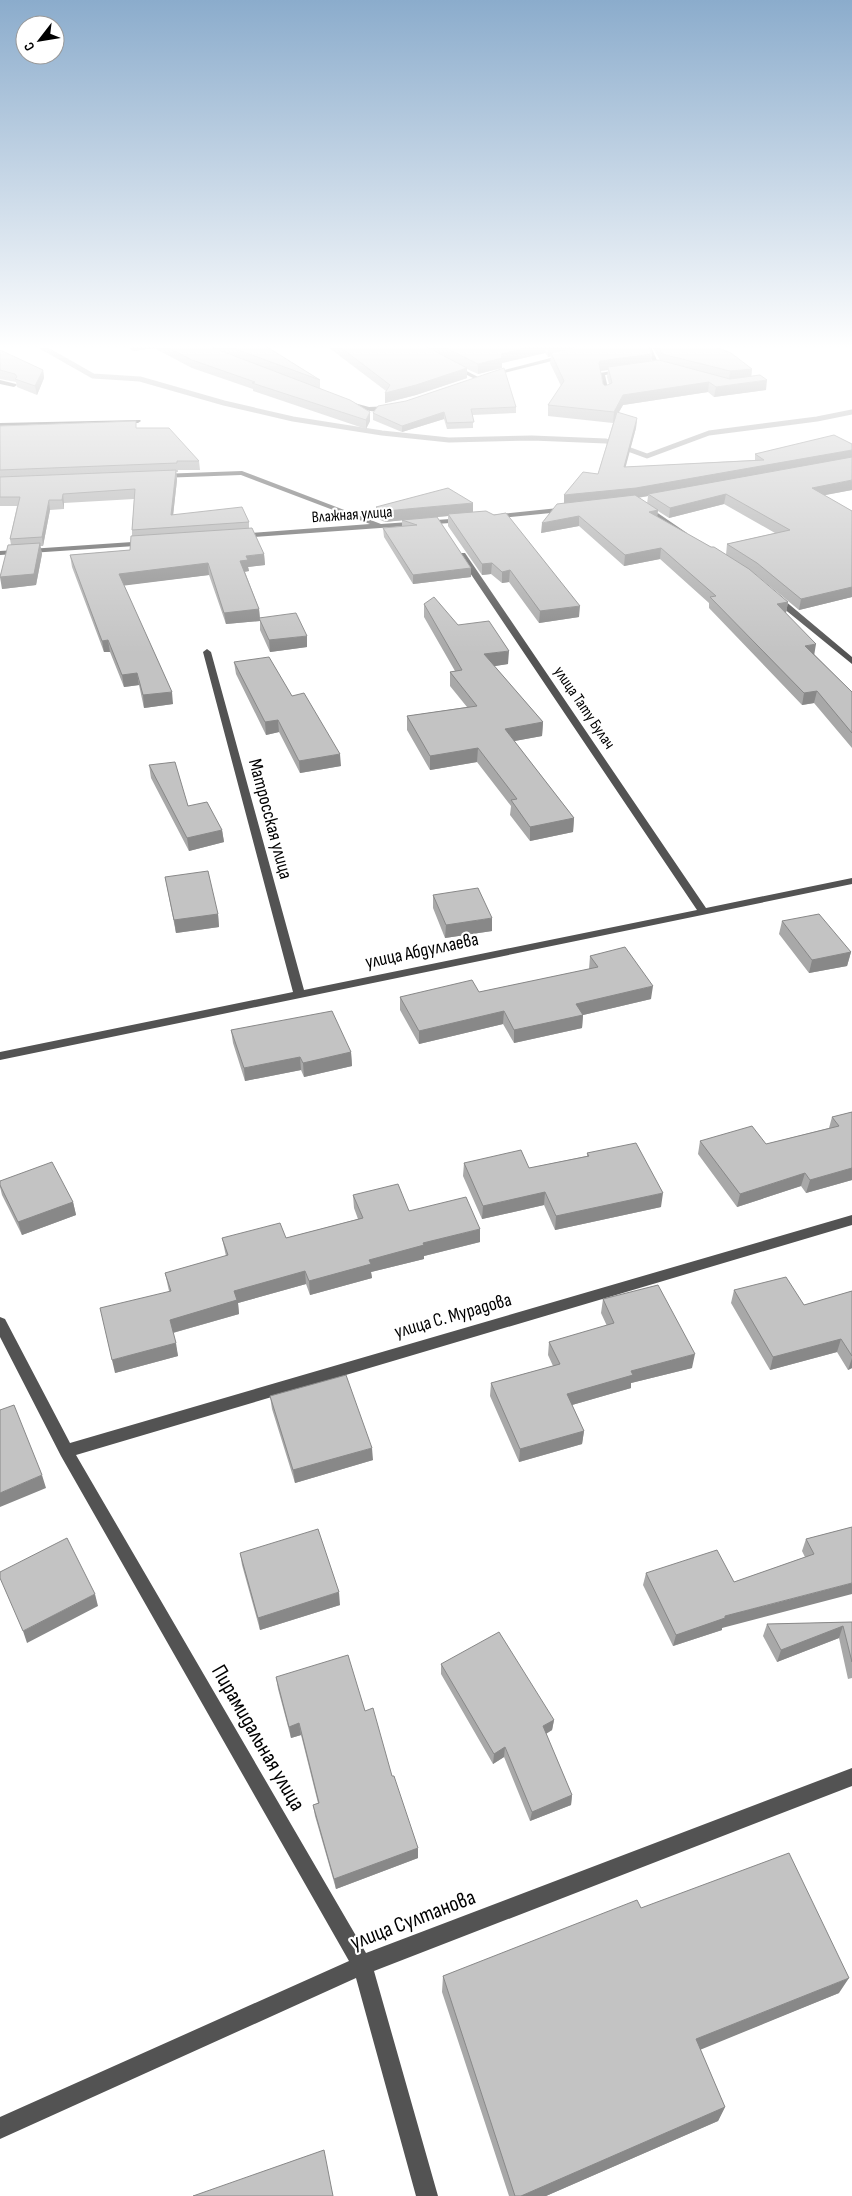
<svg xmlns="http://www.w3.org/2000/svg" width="852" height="2196" font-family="'Sofia Sans Condensed',sans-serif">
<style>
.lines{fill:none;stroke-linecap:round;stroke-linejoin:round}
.stream{stroke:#a1a1a1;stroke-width:5}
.minor{fill:#535353;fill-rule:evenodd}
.wall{fill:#a8a8a8;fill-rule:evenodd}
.shaded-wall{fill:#888}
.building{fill:#c3c3c3;stroke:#888}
.labels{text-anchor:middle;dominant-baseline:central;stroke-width:4.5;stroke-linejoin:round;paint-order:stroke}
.far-street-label{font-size:16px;fill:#000;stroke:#fff}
.street-label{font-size:19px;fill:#000;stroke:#fff}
.near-street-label{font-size:22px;fill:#000;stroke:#fff}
</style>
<rect width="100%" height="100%" fill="#fff"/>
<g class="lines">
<path class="stream" d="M42,347l51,29 47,3 84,24 69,16 89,14 67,7 83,-2 74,3 41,15 62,-23 108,-14 35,-7"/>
<path class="minor" d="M645,347h6l9,20 -15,1v-2l9,-2z
M566,354l2,3 -80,20 -3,-2z
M451,365h4l25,13 -5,1 -24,-12z
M623,369l2,3 -20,3 4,18 -5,1 -4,-21z
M0,380l16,4 1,1 -3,2 -14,-3z
M347,401l22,6 22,-1 3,2c-13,8 -35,1 -49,-4v-2z
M140,420l1,1 -3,2 -138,4v-4z
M242,471l139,53 83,-6 4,2 -4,2 -225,16h-3v-4l134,-10 -129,-49 -81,3 -4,-2 4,-2z
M640,505h6l41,28 -7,2 -40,-26z
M568,507h3v4l-80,8 -4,-2 4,-2z
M147,541l4,2 -1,2 -150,10v-4z
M459,553h6l241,355 146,-30v6l-852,176v-8l293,-60 -90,-340 4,-3 4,3 93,338 393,-80 -239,-355z
M772,595h6l74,62v7l-80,-65z
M852,1215v10l-776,230 290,498 486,-185v18l-478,185 64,225h-22l-60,-218 -356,161v-22l349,-156 -288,-505 -61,-119v-20l5,2 65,124z"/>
</g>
<path class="wall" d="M128,347h139l53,33v8l50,33 -4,8 -113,-38v-2l-61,-21 -38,-20 -21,3z
M328,347h321l3,7 -1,7 9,-1 -8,-13h63l37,22 -1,7 15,14 -52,7 -6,-5 -85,13 -5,8 19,5 -1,10 -11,39 130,-7v-6l97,36 -28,5 28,16v86l-53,13 -44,-36 -29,-19 62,47 -2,11h-1l29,41 38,38v56l-38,-45 -12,2 -93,-97v-5l-49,-44 -36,7 -45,-40 -38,7 23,-30 34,-29 15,-51 -65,-7v-11l13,-19 -11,-23 1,-7 -3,1 -3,-4 -43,10v5l-24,6 -11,-5v9l-51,17 -31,8v-10l1,-2zM608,370l-1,7 2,7 -4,2 -2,-2 -3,-13zM648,496l-1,8 -9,-6zM724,504l51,29 -48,11 -1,11 -15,-8 -54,-30 1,-6 11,7z
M0,350l43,20 1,8 -7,17 -20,-8 -1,-5 -16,-3z
M516,407v6l-43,2v13l-26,1 -3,-10 -42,13 -29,-12v-7z
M136,421v7l63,33 1,9h-22v2h-2l1,8 -4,35 76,7v6l15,26 1,11 -17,2 1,4 -4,1 14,37 1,9 47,29 -37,5 -10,-22v-9l-34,3 -17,-49 -85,10 49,119 -29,4 -5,-23 -15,2 -14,-35h-6l-32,-85 -2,-12 60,-5 2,-14v-6l2,-31 -70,4v6l-14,1 -7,36h-3l2,8 -6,31 -34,4 9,-44 -1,-6 7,-33h-17v-80z
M473,503v9l106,105 -40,6 -30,-41 -7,1 -11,-9 -9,1 -34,-49v-10l-26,2 49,50v9l-58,7 -29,-47 -1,-9 19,-1v-7l-17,2 -9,-4v-11z
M424,604l34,21 50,39 -14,2 49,56 -1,14 -28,5 60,77 -1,14 -43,9 -20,-26 1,-9 -34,-44 -47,8 -23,-40v-14l60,-9 -17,-21v-14l5,-1 -31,-54z
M234,662l107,104 -41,7 -21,-41 -13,3 -30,-61z
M149,765l39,41 34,24 2,12 -35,9 -38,-73z
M165,877l53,37 1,13 -43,6z
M433,895l59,36 -47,7 -12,-30z
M782,921l69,31 -4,14 -38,7 -30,-39z
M590,956l61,43 -68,16 -1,13 -68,15 -11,-19 -84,20 -19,-34v-13l79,-5 110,-23z
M231,1030l120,22 1,14 -48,11 -3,-7 -56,11 -12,-38z
M852,1112v68l-46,13 -5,-7 -64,21 -39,-53 2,-13 66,3 63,-16 3,-11z
M587,1153l74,54 -106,23 -11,-25 -62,14 -19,-43 1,-13 65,5 58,-12z
M0,1181l73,21 3,13 -54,20 -20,-40 -2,-8z
M353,1195l56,16 71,31 -56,14v3l-53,13 1,6 -62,17 -4,-11 -68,19 1,11 -66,19 5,23 -63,17 54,-82 -4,-18 61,-17 -4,-18h64l72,-19 -4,-11z
M734,1290l70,15 48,-14v77l-4,2 -11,-18 -67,18 -39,-67z
M603,1299l89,69 -61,15v5l-59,17 12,26 -2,13 -63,18 -29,-66 1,-13 62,-17 -5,-11 1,-13 58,-16 -6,-13z
M270,1396l103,64 -78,23 -23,-74z
M852,1527l-130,101v2l-49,16 -30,-61 3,-12 88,9 71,-25 -3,-6 4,-12z
M240,1553l100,52 -80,25 -18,-65z
M852,1622v56l-4,1 -9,-41 -62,24 -14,-26 4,-12z
M441,1664l113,56 -2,10 -6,4 26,61 -1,10 -41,16 -26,-64 -11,7 -52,-90z
M276,1677l89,34 27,65 26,82 -82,31 -21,-73 -2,-11 5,-2 -17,-68 -10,3 -13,-49z
M641,1908l198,85 -139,56 25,58 -7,14 -172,75h-37l-67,-204 1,-16z"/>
<path class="shaded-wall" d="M132,347h22v1l-21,3z
M529,347h17l-1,6 -43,10v5l-24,6v-10l23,-10z
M548,347h41l-38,6v3l-3,1z
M652,354l-1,10 -43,3v3l-8,1 -1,-8 1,-2z
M467,368v10l-51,17 -31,8v-10z
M752,369l-1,10 -22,2 1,-10z
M43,370l1,8 -7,17 -2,-9z
M767,380l-1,10 -52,7 2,-10z
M709,382l-1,10 -85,13 -10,18 1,-11 9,-17z
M370,412v9l-4,8v-9z
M444,412v7l-42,13v-6z
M637,418l-1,10 -13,49 1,-10z
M852,450v10l-204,34v2l-13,2 -71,7v-10z
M176,470l1,10 -5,45 -1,-10z
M852,480v10l-42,8 2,-10z
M63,494l1,9v6l-2,-9z
M726,494l-2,10 -55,14 1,-10z
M49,500l1,10 -7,36 -1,-9z
M473,503v10l-25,1v2l-63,6v-11z
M658,510l-2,11 -7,-9z
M579,516v10l-38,7 1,-10z
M40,543l2,11 -6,31 -34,4 -2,-12z
M661,548l-1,11 -36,7 1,-11z
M264,554l1,11 -17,2 1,4 -8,1 -1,-11 6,-5z
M208,563l1,12 -88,11 -2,-12z
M492,563l-1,11 -9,1v-11z
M471,568v9l-58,7v-9z
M510,570l-1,12 -7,1v-11z
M852,587v10l-53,13 2,-11z
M788,602l-2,11 -11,3 2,-12z
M580,606l-1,11 -40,6 1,-12z
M259,609l1,12 -34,3 -2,-11z
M307,636v11l-37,5 -1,-12z
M108,640l2,12h-6l-2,-11z
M816,644l-2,12 -9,-10z
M509,651l-1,13 -25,4 1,-14z
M137,673l2,12 -15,2 -2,-12z
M817,691l-3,12 -12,2 2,-12z
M172,692l1,12 -29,4 -1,-13z
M278,720l1,12 -13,3 -1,-13z
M543,722l-1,14 -38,7 1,-14z
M478,748l-1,14 -47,8v-14z
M340,754l1,12 -41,7 -1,-12z
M574,818l-1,14 -43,9v-14z
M222,830l2,12 -35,9 -2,-13z
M218,914l1,13 -43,6 -2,-13z
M492,918v13l-47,7 1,-13z
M851,952l-4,14 -38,7 3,-13z
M653,986l-2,13 -68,16 -1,13 -68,15v-13l62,-26z
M504,1011l-1,13 -84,20v-13z
M351,1052l1,14 -48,11 -1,-14z
M300,1057l1,13 -56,11 -1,-13z
M852,1168v12l-46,13 4,-13z
M805,1173l-4,13 -64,21 3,-13z
M545,1192l-1,13 -62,14 1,-13z
M663,1193l-2,14 -106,23 1,-14z
M73,1202l3,13 -54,20 -4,-13z
M480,1229v13l-56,14v3l-53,13 1,6 -62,17 -1,-14 60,-21 54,-17z
M305,1271l1,13 -68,19 1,11 -67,19 -2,-13 64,-29z
M841,1339l-4,13 -67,18 3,-13z
M176,1343l2,13 -63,17 -3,-13z
M695,1354l-3,14 -61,15v5l-66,19 2,-13 64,-23z
M852,1358v10l-4,2z
M584,1431l-2,13 -63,18 1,-13z
M372,1448l1,12 -78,23 -2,-13z
M42,1475l4,13 -46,19v-14z
M852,1583v11l-130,34v2l-49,16 3,-11 49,-19z
M339,1592l1,13 -80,25 -2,-12z
M95,1594l3,12 -71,37 -4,-12z
M843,1626l-4,12 -62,24 4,-12z
M554,1720l-2,10 -10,6 1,-10z
M299,1723l2,12 -10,3 -2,-11z
M505,1747l-1,10 -11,7 1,-10z
M572,1795l-1,10 -41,16 2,-9z
M418,1848v10l-82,31 -2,-10z
M849,1978l-10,15 -149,61 6,-15z
M725,2107l-7,14 -172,75h-25z"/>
<path class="building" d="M167,347h44l139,53 20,12 -4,8 -114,-37 3,-1 -63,-22z
M230,347h37l53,33z
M340,347h87l40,21 -51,17 -31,8 5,-8z
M444,347h85l-28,7 1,4 -24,6z
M577,347h72l3,7 -52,7 -1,2 4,21 2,2 7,-3 -4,-16 51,-7 71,19 30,-4 7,5 -51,7 -7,-5 -86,13 -9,17 -66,-7 16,-24 -13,-28z
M658,347h57l16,6 21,16 -22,2 -68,-17z
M0,350l43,20 -8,16 -20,-7 2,-2 -2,-3 -15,-4z
M504,368l12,39 -45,2 3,13 -27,1 -3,-11 -42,14 -29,-13 5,-7 28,-5z
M617,412l20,6 -13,49 140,-7 -9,-6 79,-19 18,9v6l-216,38 -72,7 19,-23 15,2z
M136,421v7h33l30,33h-22v2l-177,7v-44z
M852,457v23l-40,8 40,23v76l-51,12 -44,-36 -30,-19 63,-14 -64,-36 -56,14 -22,-14z
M176,470l-5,45 71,-8 7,15 -117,8 3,-41 -72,5 -1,6h-13l-7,37 -32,2 10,-42h-20v-20z
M448,488l25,15 -88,8 -9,-4z
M635,495l23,15 -9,2 62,35h3l35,22 39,33 -11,2 39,40 -11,2 47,46v41l-35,-42 -13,2 -94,-96 6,-1 -55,-48 -36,7 -46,-39 -37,7 15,-19z
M486,511l8,4 12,-2 74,93 -40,5 -30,-41 -8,2 -10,-9 -10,1 -34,-50z
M437,517l34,51 -58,7 -30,-47 34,-3 -15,-5z
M252,528l12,26 -18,2 2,4 -8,1 19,48 -35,4 -16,-50 -89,11 53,118 -29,3 -6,-22 -15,2 -14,-35 -6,1 -32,-86 60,-5 1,-14z
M40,543l-6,31 -34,3 8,-32z
M434,597l24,28 31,-4 20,30 -25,3 59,68 -38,7 69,89 -44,9 -19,-27 6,-1 -39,-51 -48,8 -23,-40 70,-10 -27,-34 12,-2 -38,-66z
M296,613l11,23 -38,4 -10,-22z
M269,657l23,39 12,-3 36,61 -41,7 -21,-41 -13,2 -31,-60z
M175,762l13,44 19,-4 15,28 -35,8 -38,-73z
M208,871l10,43 -44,6 -9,-43z
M478,888l14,30 -46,7 -13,-30z
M819,914l32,38 -39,8 -30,-39z
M625,947l28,39 -77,18 7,11 -69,15 -10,-19 -85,20 -19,-34 72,-17 7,12 119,-25 -8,-11z
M332,1011l19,41 -48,11 -3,-6 -56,11 -13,-38z
M852,1112v56l-42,12 -5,-7 -65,21 -40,-53 52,-15 14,18 73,-18 -7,-9z
M636,1143l27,50 -107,23 -11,-24 -62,14 -19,-43 57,-13 8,18 60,-12 -2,-3z
M52,1162l21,40 -55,20 -18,-37v-4z
M398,1184l11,27 57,-14 14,32 -57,14 1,2 -55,15 2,4 -62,17 -4,-10 -71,20 3,9 -67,20 6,23 -64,17 -12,-52 71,-17 -6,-18 63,-18 -6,-17 58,-15 6,15 77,-20 -10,-23z
M786,1277l18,28 48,-14v65l-11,-17 -68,18 -39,-67z
M658,1285l37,69 -64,17 2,4 -66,19 17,37 -64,18 -29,-66 69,-19 -11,-22 65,-19 -11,-24z
M346,1375l26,73 -79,22 -23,-74z
M14,1405l28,70 -42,18v-83z
M852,1527v56l-127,33v2l-49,17 -30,-62 71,-23 17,32 80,-28 -8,-15z
M318,1529l21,63 -81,26 -18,-65z
M67,1538l28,56 -72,37 -23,-53v-6z
M852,1622v40l-9,-36 -62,24 -14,-26z
M499,1632l55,88 -11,6 29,69 -40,17 -27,-65 -11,7 -53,-90z
M348,1655l17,56 8,-3 19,68h2l24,72 -84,31 -21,-74 6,-2 -20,-80 -10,4 -13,-50z
M789,1853l60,125 -153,61 29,68 -204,89h-6l-72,-220 194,-76 4,8z
M324,2150l9,46h-140z"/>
<linearGradient id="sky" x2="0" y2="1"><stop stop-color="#8baccc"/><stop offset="0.53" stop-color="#fff"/><stop offset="1" stop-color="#fff" stop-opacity="0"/></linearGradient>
<rect width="852" height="654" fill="url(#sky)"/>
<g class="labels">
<g class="far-street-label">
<text transform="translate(352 515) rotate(-4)">Влажная улица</text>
<text transform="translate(584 708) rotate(56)">улица Тату Булач</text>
</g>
<g class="street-label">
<text transform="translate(270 819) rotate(75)">Матросская улица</text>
<text transform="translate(422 951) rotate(-12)">улица Абдуллаева</text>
<text transform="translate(453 1316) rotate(-16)">улица С. Мурадова</text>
</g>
<g class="near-street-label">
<text transform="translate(258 1738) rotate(60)">Пирамидальная улица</text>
<text transform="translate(413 1920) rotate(-21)">улица Султанова</text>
</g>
</g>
<g transform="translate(40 40) rotate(239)"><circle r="24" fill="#ffffff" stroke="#999999"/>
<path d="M0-4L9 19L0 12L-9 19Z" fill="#000000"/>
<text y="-8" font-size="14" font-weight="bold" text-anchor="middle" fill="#000000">С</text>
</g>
</svg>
